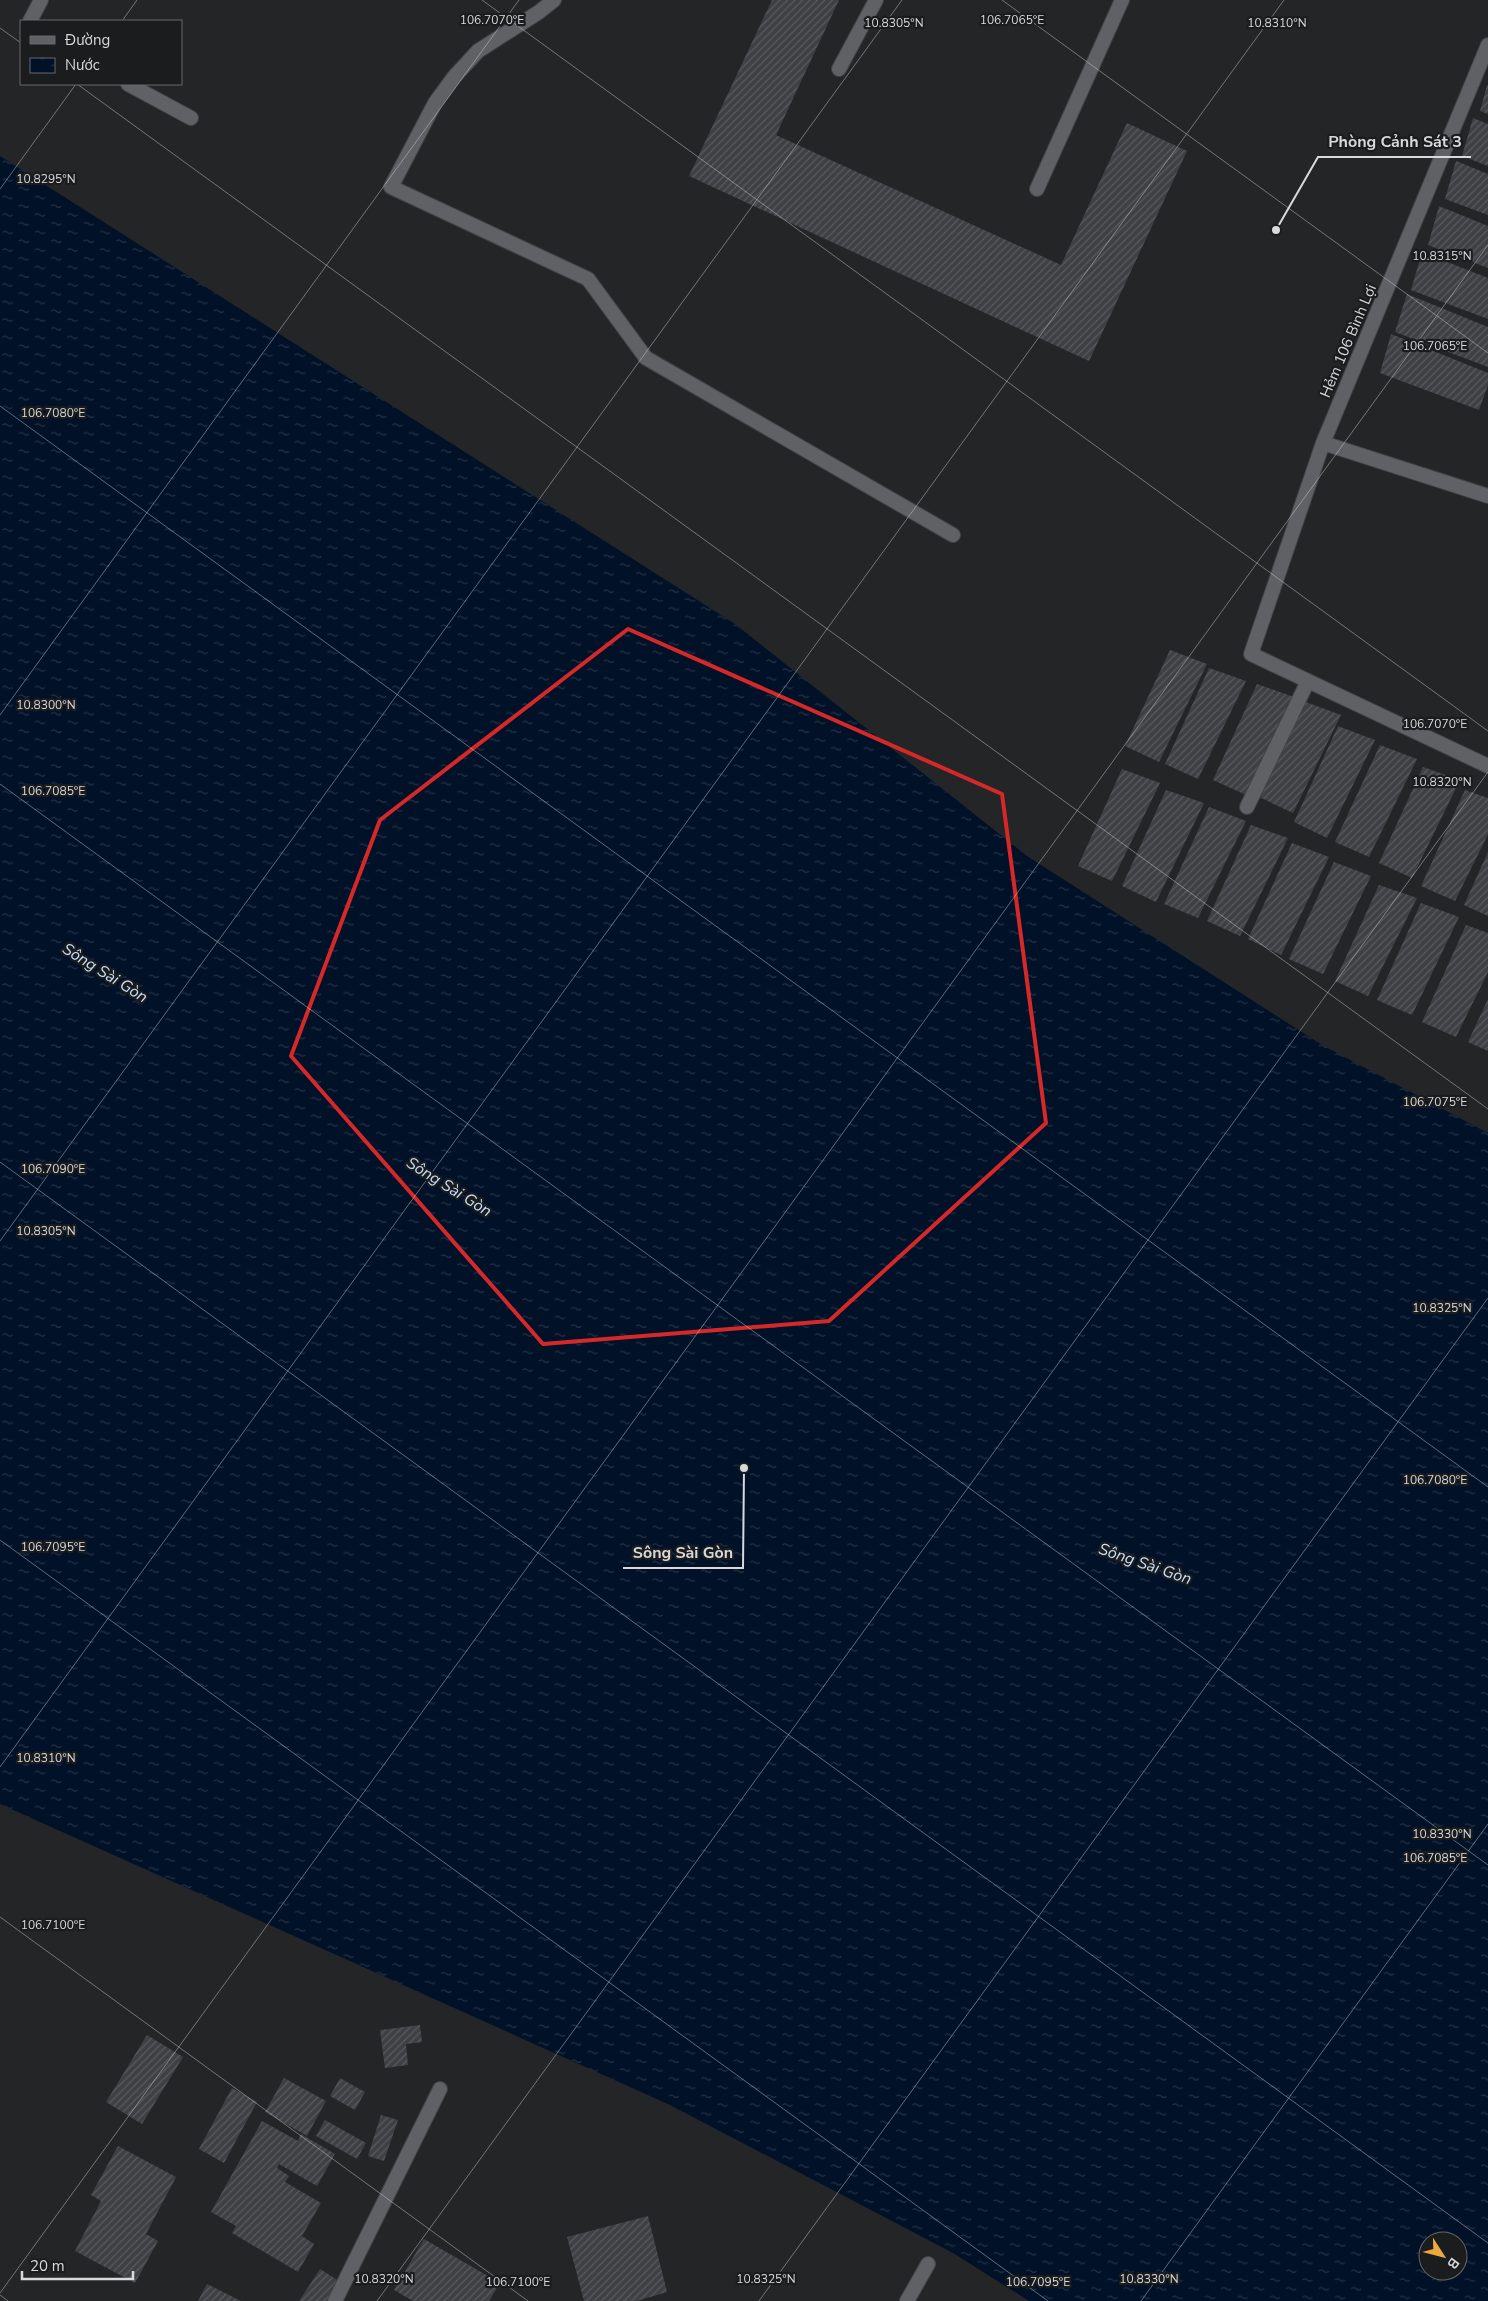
<svg xmlns="http://www.w3.org/2000/svg" width="1488" height="2301" font-family="'Nunito Sans',sans-serif">
<style>
.water{fill:url(#water-ripples);fill-rule:evenodd}
.building{fill:url(#building-hatch)}
.lines{fill:none;stroke-linecap:round;stroke-linejoin:round}
.service-casing{stroke:#414345;stroke-width:16}
.minor-casing{stroke:#414345;stroke-width:16}
.service{stroke:#5f6164;stroke-width:14}
.minor{stroke:#5f6164;stroke-width:14}
.marked{fill:none;stroke:#d62828;stroke-width:4;stroke-linejoin:round}
.ticks{fill:none;stroke:#d8d9db;stroke-width:1;stroke-opacity:0.45}
.labels{text-anchor:middle;dominant-baseline:central;stroke-width:4.5;stroke-linejoin:round;paint-order:stroke}
.street-label{font-size:15px;fill:#d8d9db;stroke:#1a1c1e}
.water-label{font-size:16px;font-style:italic;fill:#c7dffe;stroke:#1a1c1e}
.ticks-label{font-size:12px;text-anchor:middle;fill:#d8d9db;stroke:#1a1c1e;stroke-width:4.5;stroke-linejoin:round;paint-order:stroke}
.leader{fill:none;stroke:#d8d9db;stroke-width:2}
.callout-dot{fill:#d8d9db;stroke:#1a1c1e;stroke-width:2}
.callout-label{font-size:16px;text-anchor:middle;font-weight:bold;fill:#d8d9db;stroke:#1a1c1e;stroke-width:4.5;stroke-linejoin:round;paint-order:stroke}
</style>
<defs>
<pattern id="water-ripples" width="26" height="14" patternUnits="userSpaceOnUse" patternTransform="scale(1.25)"><rect width="26" height="14" fill="#011128"/><path d="M2 4q2-2 4 0t4 0M15 11q2-2 4 0t4 0" fill="none" stroke="#253347"/></pattern>
<pattern id="building-hatch" width="6" height="6" patternUnits="userSpaceOnUse" patternTransform="scale(1.25)"><rect width="6" height="6" fill="#3e4043"/><path d="M-1 1l2-2M0 6l6-6M5 7l2-2" fill="none" stroke="#595b5e"/></pattern>
</defs>
<rect width="100%" height="100%" fill="#232527"/>
<path class="water" d="M0,156l735,468 292,232 295,189 166,88v1168h-459l-76,-48 -283,-148 -670,-301zM1428,2241h30v30h-30z"/>
<path class="building" d="M772,0h67l-63,135 285,130 66,-142 60,28 -98,210 -400,-185z
M1487,85h1v29l-8,-3z
M1473,118l15,6v42l-26,-10z
M1456,161l32,13v41l-43,-16z
M1439,206l49,20v42l-60,-23z
M1422,252l66,26v41l-77,-29z
M1407,294l81,33v40l-93,-35z
M1391,334l97,39v12l-9,25 -99,-37z
M1170,650l37,14 -48,98 -34,-16z
M1209,668l37,13 -48,98 -33,-15z
M1257,684l37,13 -48,98 -33,-15z
M1303,701l38,14 -48,98 -34,-16z
M1338,726l37,14 -48,98 -33,-16z
M1380,745l37,14 -48,98 -34,-15z
M1423,767l37,13 -48,98 -33,-15z
M1122,769l38,14 -48,98 -34,-15z
M1166,790l38,13 -48,99 -34,-16z
M1465,790l23,8v36l-33,67 -34,-15z
M1209,807l37,14 -48,97 -34,-14z
M1251,825l37,13 -48,98 -33,-15z
M1292,843l37,14 -48,98 -33,-16z
M1488,852v64l-24,-11z
M1334,862l37,14 -48,98 -34,-15z
M1379,885l38,13 -49,98 -33,-15z
M1421,903l38,14 -47,98 -35,-15z
M1466,925l22,8v39l-32,65 -34,-15z
M1488,999v52l-20,-9z
M420,2025l2,17 -16,2 2,21 -23,3 -5,-38z
M147,2035l36,22 -41,67 -36,-22z
M284,2078l42,23 -19,35 -42,-24z
M340,2078l25,14 -10,18 -25,-14z
M232,2088l25,14 -33,61 -25,-14z
M381,2115l17,5 -14,41 -16,-5z
M325,2120l41,23 -9,16 -41,-23z
M262,2121l36,20 3,-7 34,20 -18,32 -38,-22 -2,4 12,8 -4,6 36,21 -19,33 12,8 -16,28 -66,-39 4,-7 -25,-14z
M118,2146l58,31 -30,57 12,7 -23,42 -60,-32 26,-50 -10,-6z
M648,2216l19,76 -30,9h-53l-17,-64z
M424,2239l76,44 -11,18h-76l-19,-11z
M320,2269l22,14 -12,18h-31z
M207,2284l34,17h-43z"/>
<g class="lines">
<defs>
<path id="service" d="M554,0l-15,12 -61,39 -24,26 -19,26 -44,84 197,92 58,79 307,177
M839,69l37,-69
M1037,189l85,-189
M1247,807l61,-126"/>
<path id="minor" d="M30,21l11,-21
M1488,45l-165,398 -72,211 237,112
M128,84l63,34
M1323,443l165,53
M335,2301l105,-212
M907,2301l21,-37"/>
</defs>
<use href="#service" class="service-casing"/>
<use href="#minor" class="minor-casing"/>
<use href="#service" class="service"/>
<use href="#minor" class="minor"/>
</g>
<path class="marked" d="M628,629l374,165 44,329 -217,198 -286,23 -252,-288 89,-236z"/>
<path class="ticks" d="M482,0l1006,731M1002,0l486,353M122,21l15,-21M0,28l21,15M77,84l1411,1025M0,189l76,-105M0,406l1488,1081M0,715l519,-715M0,784l1488,1081M0,1162l1488,1081M0,1241l902,-1241M0,1540l1048,761M0,1767l1284,-1767M0,1917l528,384M0,2293l1488,-2048M0,2295l8,6M377,2301l1111,-1529M759,2301l729,-1003M1141,2301l347,-477"/>
<g class="labels">
<g class="street-label">
<text transform="translate(1348 341) rotate(-67)">Hẻm 106 Bình Lợi</text>
</g>
<g class="water-label">
<text transform="translate(105 973) rotate(32)">Sông Sài Gòn</text>
<text transform="translate(449 1187) rotate(32)">Sông Sài Gòn</text>
<text transform="translate(1145 1564) rotate(19)">Sông Sài Gòn</text>
</g>
</g>
<g class="ticks-label">
<text x="492" y="24">106.7070°E</text>
<text x="1012" y="24">106.7065°E</text>
<text x="894" y="27">10.8305°N</text>
<text x="1277" y="27">10.8310°N</text>
<text x="46" y="183">10.8295°N</text>
<text x="1442" y="260">10.8315°N</text>
<text x="1435" y="350">106.7065°E</text>
<text x="53" y="417">106.7080°E</text>
<text x="46" y="709">10.8300°N</text>
<text x="1435" y="728">106.7070°E</text>
<text x="1442" y="786">10.8320°N</text>
<text x="53" y="795">106.7085°E</text>
<text x="1435" y="1106">106.7075°E</text>
<text x="53" y="1173">106.7090°E</text>
<text x="46" y="1235">10.8305°N</text>
<text x="1442" y="1312">10.8325°N</text>
<text x="1435" y="1484">106.7080°E</text>
<text x="53" y="1551">106.7095°E</text>
<text x="46" y="1762">10.8310°N</text>
<text x="1442" y="1838">10.8330°N</text>
<text x="1435" y="1862">106.7085°E</text>
<text x="53" y="1929">106.7100°E</text>
<text x="384" y="2283">10.8320°N</text>
<text x="766" y="2283">10.8325°N</text>
<text x="1149" y="2283">10.8330°N</text>
<text x="518" y="2286">106.7100°E</text>
<text x="1038" y="2286">106.7095°E</text>
</g>
<path class="leader" d="M1276 230L1318 157H1471M744 1468L743 1568H623"/>
<g class="callout-dot">
<circle cx="1276" cy="230" r="5"/>
<circle cx="744" cy="1468" r="5"/>
</g>
<g class="callout-label">
<text x="1395" y="147">Phòng Cảnh Sát 3</text>
<text x="683" y="1558">Sông Sài Gòn</text>
</g>
<rect x="20" y="20" width="162" height="65" fill="#1a1c1e" stroke="#66686a"/>
<rect x="30" y="36" width="25" height="8" fill="#5f6164" stroke="#66686a"/>
<text x="65" y="45" font-size="15" fill="#d8d9db">Đường</text>
<rect x="30" y="58" width="25" height="15" fill="url(#water-ripples)" stroke="#66686a"/>
<text x="65" y="70" font-size="15" fill="#d8d9db">Nước</text>
<g transform="translate(1443 2256) rotate(126)"><circle r="24" fill="#1a1c1e" stroke="#66686a"/>
<path d="M0-4L9 19L0 12L-9 19Z" fill="#eea83c"/>
<text y="-8" font-size="14" font-weight="bold" text-anchor="middle" fill="#d8d9db">B</text>
</g>
<path d="M22 2271v8h111v-8" fill="none" stroke="#d8d9db" stroke-width="2.5"/>
<text x="30" y="2271" font-size="15" fill="#d8d9db" stroke="#1a1c1e" stroke-width="4" paint-order="stroke">20 m</text>
</svg>
